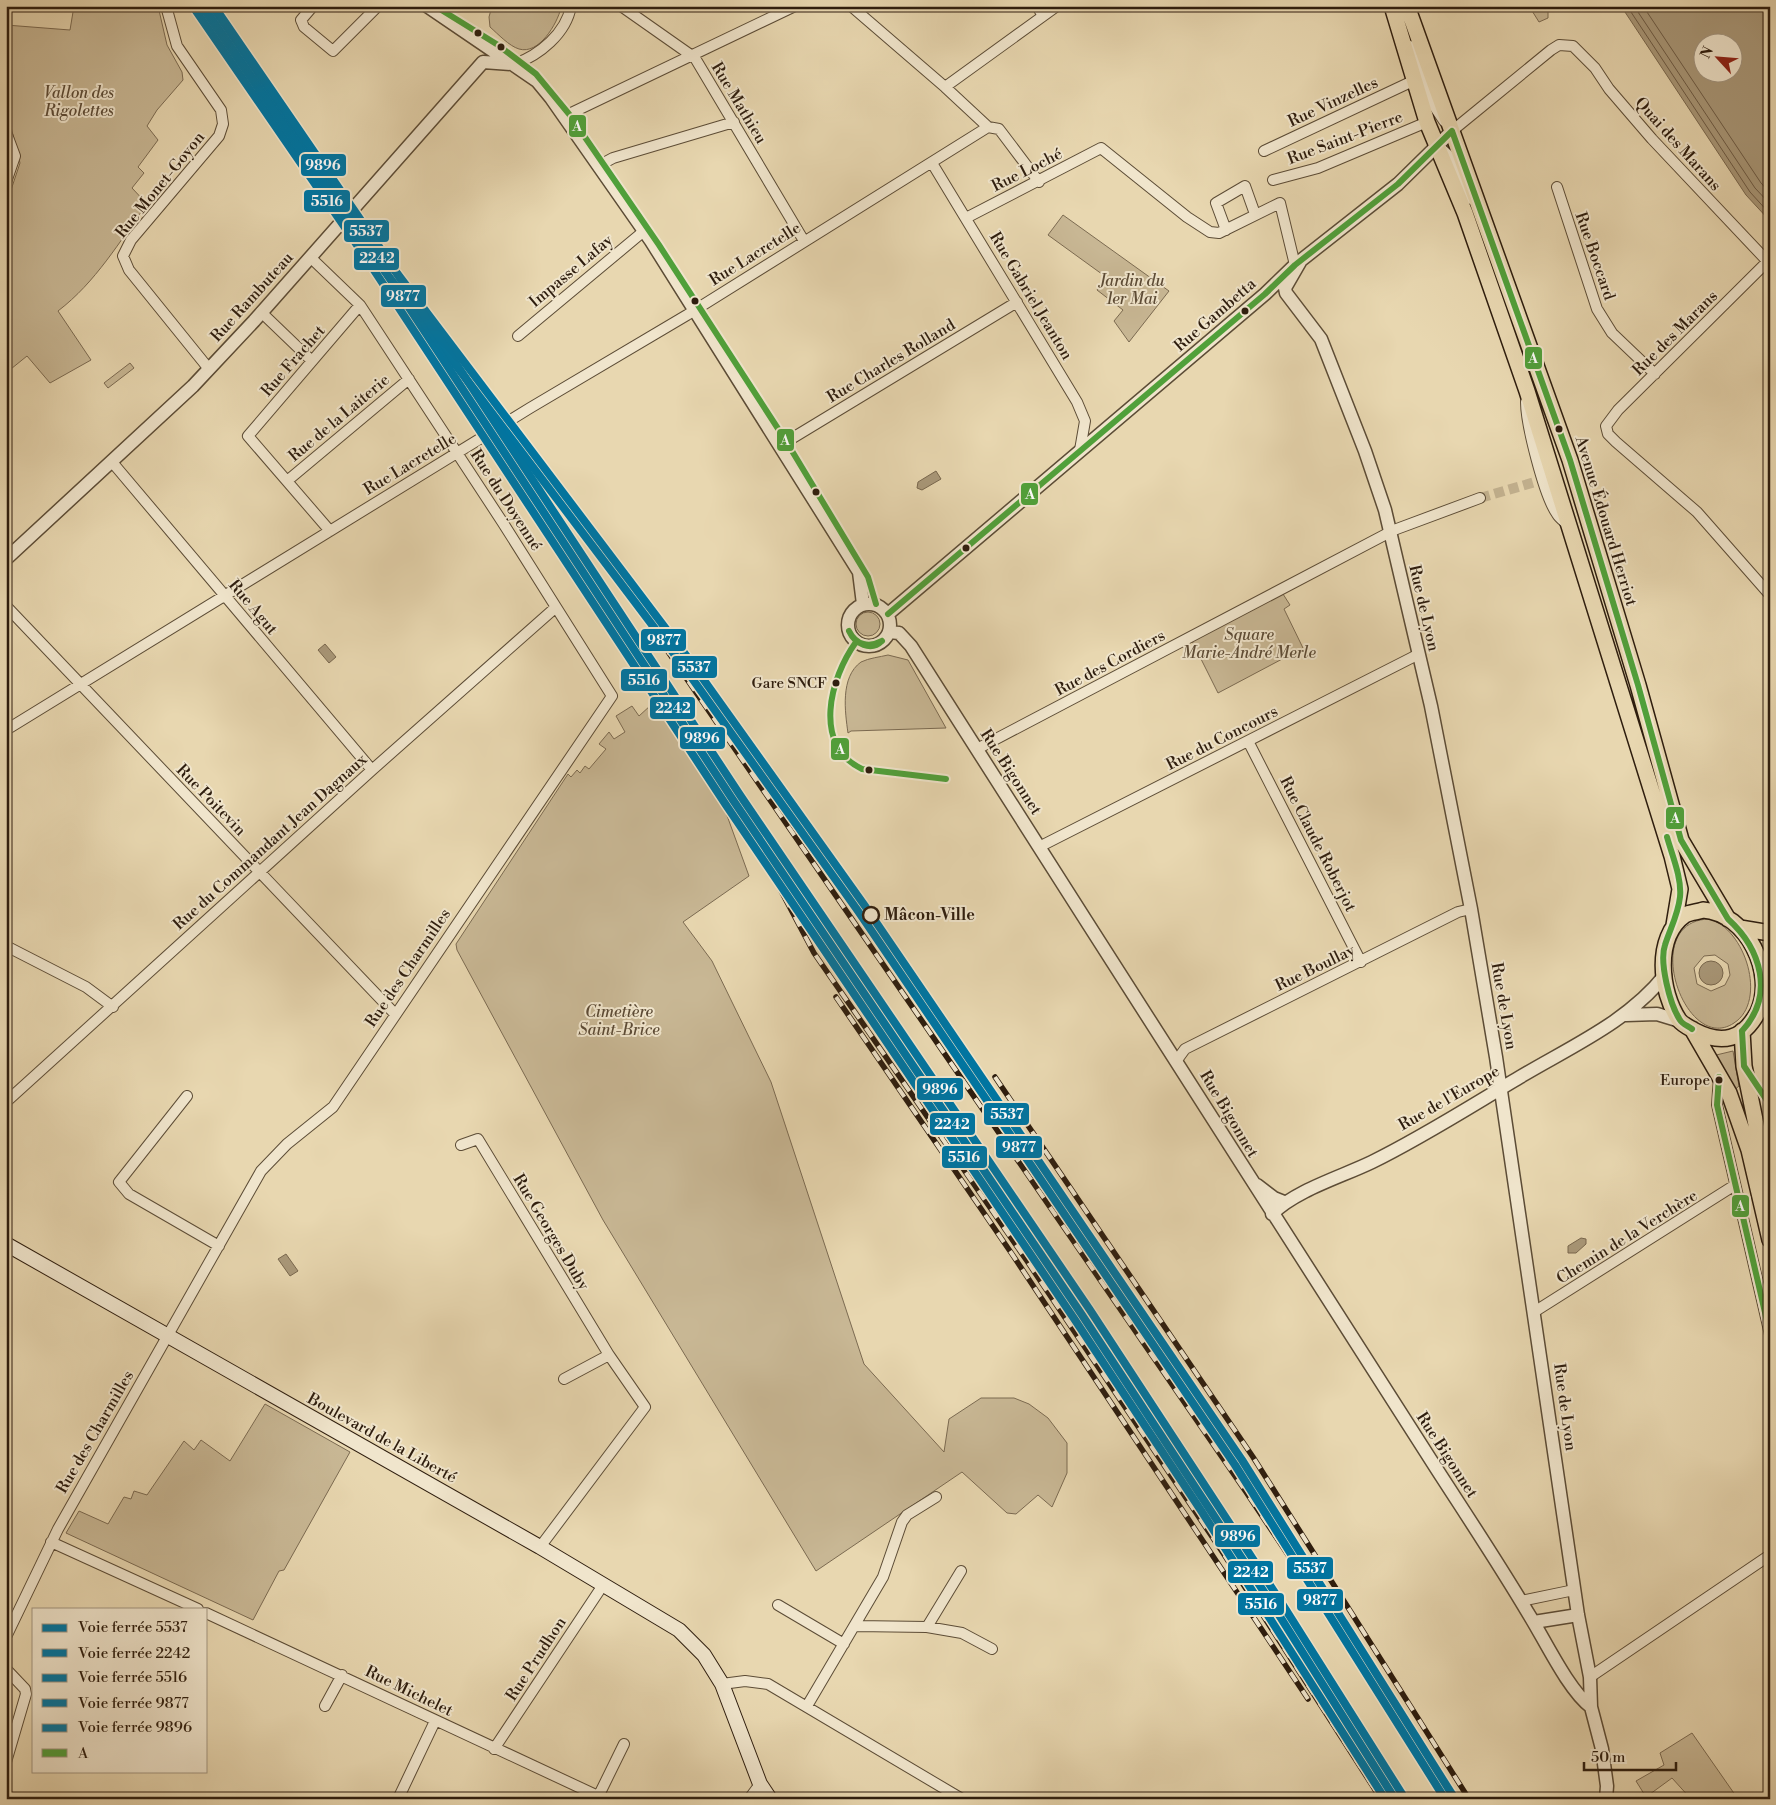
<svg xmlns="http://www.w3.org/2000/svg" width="1776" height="1805" font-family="'Libre Bodoni',serif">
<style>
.green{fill:#c8b794;stroke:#7b6a51;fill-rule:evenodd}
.water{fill:#a99879;stroke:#78674e;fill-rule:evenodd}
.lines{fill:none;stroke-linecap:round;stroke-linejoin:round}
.shore{stroke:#6c5a44;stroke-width:1}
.minor-tunnel{stroke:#c3b290;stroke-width:10;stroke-dasharray:10 5;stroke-linecap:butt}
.minor-casing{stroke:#5c4c36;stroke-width:12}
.tertiary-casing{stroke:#5c4c36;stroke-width:15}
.secondary-casing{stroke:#2e1d0e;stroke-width:16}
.primary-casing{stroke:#2e1d0e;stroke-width:18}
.minor{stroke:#f0e5cc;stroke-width:10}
.tertiary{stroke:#f0e5cc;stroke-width:12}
.secondary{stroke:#f0e5cc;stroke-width:14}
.primary{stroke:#e8d7b0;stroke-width:15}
.rail-casing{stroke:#2e1d0e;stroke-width:5.5}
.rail{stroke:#f0e5cc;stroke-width:4;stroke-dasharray:11;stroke-linecap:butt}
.bus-1-casing{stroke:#f0e5cc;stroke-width:10}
.bus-1{stroke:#50a03a;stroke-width:6}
.rail-1-casing{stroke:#f0e5cc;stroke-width:11}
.rail-2-casing{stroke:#f0e5cc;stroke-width:11}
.rail-3-casing{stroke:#f0e5cc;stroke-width:11}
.rail-4-casing{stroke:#f0e5cc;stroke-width:11}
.rail-5-casing{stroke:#f0e5cc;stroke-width:11}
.rail-1{stroke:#0075a1;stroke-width:8}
.rail-2{stroke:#0075a1;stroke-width:8}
.rail-3{stroke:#0075a1;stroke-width:8}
.rail-4{stroke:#0075a1;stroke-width:8}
.rail-5{stroke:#0075a1;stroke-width:8}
.bus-dot{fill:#2e1d0e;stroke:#f0e5cc;stroke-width:2}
.stop-dot{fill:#f0e5cc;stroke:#2e1d0e;stroke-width:2.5}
.labels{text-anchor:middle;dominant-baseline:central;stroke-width:4;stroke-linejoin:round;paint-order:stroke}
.bus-label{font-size:15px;fill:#2e1d0e;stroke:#f0e5cc;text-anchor:end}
.park-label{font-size:16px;font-style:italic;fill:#5c4b36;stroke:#f0e5cc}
.street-label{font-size:16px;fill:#2e1d0e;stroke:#f0e5cc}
.stop-label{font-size:16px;font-weight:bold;fill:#2e1d0e;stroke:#f0e5cc;text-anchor:start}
.line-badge{stroke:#f0e5cc;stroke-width:2}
.badge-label{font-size:14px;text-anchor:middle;font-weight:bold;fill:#fff}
</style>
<rect width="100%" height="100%" fill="#e8d7b0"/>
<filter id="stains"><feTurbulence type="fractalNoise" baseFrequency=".004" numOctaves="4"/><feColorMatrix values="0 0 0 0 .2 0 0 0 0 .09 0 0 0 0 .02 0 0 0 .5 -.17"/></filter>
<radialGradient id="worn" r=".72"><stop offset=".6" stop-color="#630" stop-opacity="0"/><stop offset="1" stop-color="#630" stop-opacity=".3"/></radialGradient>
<path class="green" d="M74,6h84l9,39 15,27 1,8 -26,30 -10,16 11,14 -20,27 6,6 -12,15 15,16c-28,38 -51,78 -89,107l33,49 -41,23 -23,-27 -21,17v-177l4,-3 10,-30 -14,-56v-82l64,5z
M492,6h69v2c-4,16 -22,47 -42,41 -10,-3 -21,-15 -29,-22l-1,-10z
M1529,6h19v12l-9,4z
M1063,215l106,76 -40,51 -15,-21 9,-11 -26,-20 9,-13 -58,-42z
M130,363l4,5 -26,20 -4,-5z
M1283,594l7,11 -6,4 19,39 -85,45 -26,-52z
M856 624a12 12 0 1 1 24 0a12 12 0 1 1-24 0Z
M888,655l20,5 38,68 -95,3 -3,2c-3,-21 -8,-56 13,-71 8,-4 19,-5 27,-7z
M651,705l24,23 42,60 32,88 -66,46 29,39 59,121 93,282 80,88 5,-33 32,-21h33l15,6 19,14 19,25v30l-15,34 -14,-12 -22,19 -9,-1 -45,-41 -146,99 -213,-351 -146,-270 -1,-6 112,-170 3,3 6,-7 3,3 5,-7 4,3 17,-20 -7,-5 10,-12 5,7 11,-7 -9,-16 16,-10 7,10z
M1709,919c36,9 59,82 25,104 -49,33 -96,-102 -25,-104zM1715,955l13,9 2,11 -5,10 -14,6 -14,-7 -3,-16 10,-12z
M1733,1051l6,35 -7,6 -20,-36z
M265,1404l85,48 -66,118 -5,1 -26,49 -187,-87 13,-22 29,13 16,-27 7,2 3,-8 13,4 37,-54 10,9 7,-10 29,21z
M1692,1733l46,66h-47l-19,-21 -26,19 -10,-16 28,-16 -4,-12z"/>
<path class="water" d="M1621,6h149v215l-24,-26zM1734,42v30h-30v-30z
M936,471l5,8 -19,11 -5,-2 1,-6z
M325,644l11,13 -7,6 -11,-13z
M1699 973a12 12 0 1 1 24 0a12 12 0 1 1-24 0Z
M1581,1238l5,1v5l-10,9h-8v-7z
M286,1254l12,17 -8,5 -12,-17z"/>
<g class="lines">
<path class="shore" d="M1627,6l123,186 20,22
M1634,6l121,182 15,16
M1643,6l118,177 9,10"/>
<path class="minor-tunnel" d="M1480,498l55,-16"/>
<defs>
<path id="minor" d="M166,6l11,40 44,64 2,14 -4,12 -88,104 -8,16 6,14 80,99
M313,6l-12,14 3,7 29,24 45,-45
M621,6l74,52 109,183
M851,6l94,81 43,40
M1037,6l6,10
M1410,46l22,57 12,18
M515,64c24,-9 51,-30 56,-58
M945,87l112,-81
M565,116l230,-110
M988,127l11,2 40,53
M1452,131l99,-81 8,-5 14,1 22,22 14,21 43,50 118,125
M6,132l9,24 -9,26
M1264,151l151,-71
M932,163l145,239 8,19 -5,29
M600,165l13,-7 121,-36
M1273,180l45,-12 109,-46
M1557,187l40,122 15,24 43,41
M966,218l135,-70 86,69 23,15 9,1 61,-30 15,62
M1226,230l-10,-27 29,-17 10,28
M1767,262l-149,148 -12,16 2,8 8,8 81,70 73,83
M261,312l51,49
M518,336l126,-105
M1526,402c0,22 18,94 31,112 2,4 8,8 11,11
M781,445l236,-143
M112,462l260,308
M287,481l122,-102
M330,531l-82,-95 112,-131
M6,606l389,408
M6,730l524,-322 157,-93 301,-188
M1248,741l113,221
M977,749l417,-219 86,-32
M1039,847l380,-193
M6,946l80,41 27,20
M1177,1060l8,-11 273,-137 13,-3
M1719,1077l-2,28 53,230
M187,1096l-68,86 10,12 90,52
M6,1102l366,-332 183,-162
M461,1145l17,-6 131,216 36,52 -105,140
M1534,1312l201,-127
M564,1379l45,-24
M51,1542l147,67
M1521,1601l53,-11
M778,1605l66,39
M206,1613l392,183
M856,1626l71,1 35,6 30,16
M927,1627l34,-56
M6,1637l52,-108 203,-358 26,-27 46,-37 279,-411 -109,-173 -143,-218 -50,-48
M6,1669l19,20 1,5 -20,68
M1590,1677l180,-122
M722,1684l23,-3 23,3 194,115
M325,1706l17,-31
M807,1706l76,-129 19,-55 5,-7 29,-18
M494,1749l109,-164
M398,1799l37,-78
M597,1799l27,-55
M749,1799l11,-15"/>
<path id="tertiary" d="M427,6l110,75 14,17 100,143 208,331 4,32
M1439,148l16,15 13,35
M1300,262l-15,26 1,5 35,46 44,112 20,59 46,196 40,203 25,148 82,558 12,62 1,30 11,42 5,37 -1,13
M6,559l187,-173 61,-65 229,-259 29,2
M848 625a21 21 0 1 1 42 0a21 21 0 1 1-42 0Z
M888,614l377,-320 30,-29 103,-81 54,-53
M889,632l10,1 12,13c175,274 349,549 525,822 31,48 63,96 92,145 16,25 40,77 63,94
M1626,1015l31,-1 23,7
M1257,1185l17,13 10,4
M1272,1214c24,-24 69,-37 100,-52 51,-25 99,-56 148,-85 50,-30 108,-55 145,-102
M1534,1622l44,-7"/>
<path id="secondary" d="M6,1244l534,303 139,83 25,25 18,29 38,100 10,15"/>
<path id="primary" d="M1392,6l35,116 38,91 62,178 145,465 8,33 -6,36
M1407,6l163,454 68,225 43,155 47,79
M1703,910c44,3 73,63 55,102 -15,28 -36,33 -63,19 -5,-3 -12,-6 -16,-11 -19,-28 -25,-83 6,-105 5,-3 13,-3 18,-5z
M1740,928l30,5
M1692,1029l37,64 20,57 21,90
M1742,1031l2,35 26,127"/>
</defs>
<use href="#minor" class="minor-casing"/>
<use href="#tertiary" class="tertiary-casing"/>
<use href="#secondary" class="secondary-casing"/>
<use href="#primary" class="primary-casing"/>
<use href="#minor" class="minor"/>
<use href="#tertiary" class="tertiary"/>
<use href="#secondary" class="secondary"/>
<use href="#primary" class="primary"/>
<defs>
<path id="rail" d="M651,627l595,865 125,187 72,120
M733,800l81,153 213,308 196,292 158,246
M836,997l176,257 296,445
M995,1077l258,380 216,342"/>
</defs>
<use href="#rail" class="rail-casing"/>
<use href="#rail" class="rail"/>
<defs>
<path id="bus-1" d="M435,6l63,39 38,29 33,40 90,131 127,196 82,136 8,27
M1452,131l118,329 68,225 43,155 47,79c33,30 47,76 14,112
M888,614l377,-320 30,-29 103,-81 54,-53
M849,631c7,14 20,17 33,10
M849,631c6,13 22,21 33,10
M856,642c-26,36 -44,103 6,127l84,10
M1667,837c5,18 15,41 13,60 -2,18 -10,32 -15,48 -6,17 5,60 15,75 2,4 8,6 12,9
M1742,1031l2,35 26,39
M1719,1077l-2,28 53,229"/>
</defs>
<use href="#bus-1" class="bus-1-casing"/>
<use href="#bus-1" class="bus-1"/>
<defs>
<path id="rail-1" d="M212,6l169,246 310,410 174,244 377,554 213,339"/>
<path id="rail-2" d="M203,6l172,250 358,544 349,515 190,289 123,195"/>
<path id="rail-3" d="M196,11l172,250 358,544 349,515 127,192 183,287"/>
<path id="rail-4" d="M205,11l169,246 310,410 174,244 377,554 210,334"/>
<path id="rail-5" d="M214,6l168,245 358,544 350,515 189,289 123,195"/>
</defs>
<use href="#rail-1" class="rail-1-casing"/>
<use href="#rail-2" class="rail-2-casing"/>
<use href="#rail-3" class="rail-3-casing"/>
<use href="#rail-4" class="rail-4-casing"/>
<use href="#rail-5" class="rail-5-casing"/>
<use href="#rail-1" class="rail-1"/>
<use href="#rail-2" class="rail-2"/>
<use href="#rail-3" class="rail-3"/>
<use href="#rail-4" class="rail-4"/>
<use href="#rail-5" class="rail-5"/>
</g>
<g class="bus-dot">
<circle cx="478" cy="33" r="4.5"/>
<circle cx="501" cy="47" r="4.5"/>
<circle cx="695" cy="301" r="4.5"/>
<circle cx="1245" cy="311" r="4.5"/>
<circle cx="1559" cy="429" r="4.5"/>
<circle cx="816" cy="492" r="4.5"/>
<circle cx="966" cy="548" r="4.5"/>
<circle cx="836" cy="683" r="4.5"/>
<circle cx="869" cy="770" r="4.5"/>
<circle cx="1719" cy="1080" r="4.5"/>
</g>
<circle class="stop-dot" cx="871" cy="915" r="8"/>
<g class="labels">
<g class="bus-label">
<text x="827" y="683">Gare SNCF</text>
<text x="1710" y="1080">Europe</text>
</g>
<g class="park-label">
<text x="79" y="93">Vallon des<tspan x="79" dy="18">Rigolettes</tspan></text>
<text x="1132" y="281">Jardin du<tspan x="1132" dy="18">1er Mai</tspan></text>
<text x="1249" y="635">Square<tspan x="1249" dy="18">Marie-André Merle</tspan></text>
<text x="619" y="1012">Cimetière<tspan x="619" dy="18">Saint-Brice</tspan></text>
</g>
<g class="street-label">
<text transform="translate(1333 102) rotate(-25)">Rue Vinzelles</text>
<text transform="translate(739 103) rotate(59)">Rue Mathieu</text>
<text transform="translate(1345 138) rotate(-21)">Rue Saint-Pierre</text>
<text transform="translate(1678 144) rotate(48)">Quai des Marans</text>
<text transform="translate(1027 170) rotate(-27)">Rue Loché</text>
<text transform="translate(160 185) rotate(-51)">Rue Monet-Goyon</text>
<text transform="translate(755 254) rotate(-32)">Rue Lacretelle</text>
<text transform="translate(1595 256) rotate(71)">Rue Boccard</text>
<text transform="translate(571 271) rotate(-40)">Impasse Lafay</text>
<text transform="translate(1031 296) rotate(59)">Rue Gabriel Jeanton</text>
<text transform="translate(252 297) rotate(-48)">Rue Rambuteau</text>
<text transform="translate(1215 315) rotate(-41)">Rue Gambetta</text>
<text transform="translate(1675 333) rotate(-45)">Rue des Marans</text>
<text transform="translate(293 361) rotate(-49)">Rue Frachet</text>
<text transform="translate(891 361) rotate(-31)">Rue Charles Rolland</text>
<text transform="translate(339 418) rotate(-40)">Rue de la Laiterie</text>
<text transform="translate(410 464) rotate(-31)">Rue Lacretelle</text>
<text transform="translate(506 500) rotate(57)">Rue du Doyenné</text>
<text transform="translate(1606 521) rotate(73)">Avenue Édouard Herriot</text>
<text transform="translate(253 607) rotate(50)">Rue Agut</text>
<text transform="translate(1424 608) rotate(77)">Rue de Lyon</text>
<text transform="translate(1110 663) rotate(-28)">Rue des Cordiers</text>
<text transform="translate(1222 738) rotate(-27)">Rue du Concours</text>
<text transform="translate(1011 772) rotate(57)">Rue Bigonnet</text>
<text transform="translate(211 800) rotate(46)">Rue Poitevin</text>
<text transform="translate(270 842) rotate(-42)">Rue du Commandant Jean Dagnaux</text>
<text transform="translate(1318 844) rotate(63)">Rue Claude Roberjot</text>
<text transform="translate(408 968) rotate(-56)">Rue des Charmilles</text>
<text transform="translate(1315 968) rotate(-26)">Rue Boullay</text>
<text transform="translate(1504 1006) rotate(80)">Rue de Lyon</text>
<text transform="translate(1449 1098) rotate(-30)">Rue de l'Europe</text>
<text transform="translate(1229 1114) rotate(59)">Rue Bigonnet</text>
<text transform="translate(551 1232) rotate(59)">Rue Georges Duby</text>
<text transform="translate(1627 1237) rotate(-32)">Chemin de la Verchère</text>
<text transform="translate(1565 1407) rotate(82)">Rue de Lyon</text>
<text transform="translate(95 1432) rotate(-60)">Rue des Charmilles</text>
<text transform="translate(382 1438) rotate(29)">Boulevard de la Liberté</text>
<text transform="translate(1447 1455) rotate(57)">Rue Bigonnet</text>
<text transform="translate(536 1659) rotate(-57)">Rue Prudhon</text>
<text transform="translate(409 1691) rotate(26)">Rue Michelet</text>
</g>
<g class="stop-label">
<text x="884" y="915">Mâcon-Ville</text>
</g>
</g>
<g class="line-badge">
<rect x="568" y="114" width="19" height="24" rx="5" fill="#50a03a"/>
<rect x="300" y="153" width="47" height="24" rx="5" fill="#0075a1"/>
<rect x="303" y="189" width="48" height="24" rx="5" fill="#0075a1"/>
<rect x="343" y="219" width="47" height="24" rx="5" fill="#0075a1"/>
<rect x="353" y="247" width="47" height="24" rx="5" fill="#0075a1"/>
<rect x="380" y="284" width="47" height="24" rx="5" fill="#0075a1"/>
<rect x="1524" y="346" width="19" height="24" rx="5" fill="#50a03a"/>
<rect x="776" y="428" width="19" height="24" rx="5" fill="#50a03a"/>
<rect x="1020" y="482" width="19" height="24" rx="5" fill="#50a03a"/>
<rect x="640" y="628" width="47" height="24" rx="5" fill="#0075a1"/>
<rect x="671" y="655" width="47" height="24" rx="5" fill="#0075a1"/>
<rect x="620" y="668" width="48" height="24" rx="5" fill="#0075a1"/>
<rect x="649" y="696" width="47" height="24" rx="5" fill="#0075a1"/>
<rect x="679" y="726" width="47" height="24" rx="5" fill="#0075a1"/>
<rect x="830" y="737" width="20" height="24" rx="5" fill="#50a03a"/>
<rect x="1665" y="806" width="20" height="24" rx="5" fill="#50a03a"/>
<rect x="916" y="1077" width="48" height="24" rx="5" fill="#0075a1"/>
<rect x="983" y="1102" width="47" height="24" rx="5" fill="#0075a1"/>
<rect x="929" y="1112" width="47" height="24" rx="5" fill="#0075a1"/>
<rect x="995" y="1135" width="48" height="24" rx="5" fill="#0075a1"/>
<rect x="941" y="1145" width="47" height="24" rx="5" fill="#0075a1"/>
<rect x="1731" y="1194" width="19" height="24" rx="5" fill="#50a03a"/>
<rect x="1214" y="1524" width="47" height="24" rx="5" fill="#0075a1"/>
<rect x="1286" y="1556" width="48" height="24" rx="5" fill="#0075a1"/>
<rect x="1227" y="1560" width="47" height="24" rx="5" fill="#0075a1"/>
<rect x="1296" y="1588" width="48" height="24" rx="5" fill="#0075a1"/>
<rect x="1237" y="1592" width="48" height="24" rx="5" fill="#0075a1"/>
</g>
<g class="badge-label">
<text x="577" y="131">A</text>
<text x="323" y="170">9896</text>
<text x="327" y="206">5516</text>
<text x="366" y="236">5537</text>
<text x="377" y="263">2242</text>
<text x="403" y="301">9877</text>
<text x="1533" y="363">A</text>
<text x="785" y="445">A</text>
<text x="1030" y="499">A</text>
<text x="664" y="645">9877</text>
<text x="694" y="672">5537</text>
<text x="644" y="685">5516</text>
<text x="673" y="713">2242</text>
<text x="702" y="743">9896</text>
<text x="840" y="754">A</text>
<text x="1675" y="823">A</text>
<text x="940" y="1094">9896</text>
<text x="1007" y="1119">5537</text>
<text x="952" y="1129">2242</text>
<text x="1019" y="1152">9877</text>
<text x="964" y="1162">5516</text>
<text x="1740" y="1211">A</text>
<text x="1238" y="1541">9896</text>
<text x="1310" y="1573">5537</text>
<text x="1251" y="1577">2242</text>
<text x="1320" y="1605">9877</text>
<text x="1261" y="1609">5516</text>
</g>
<rect width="1776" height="1805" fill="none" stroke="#e8d7b0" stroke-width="25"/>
<rect x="8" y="8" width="1761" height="1790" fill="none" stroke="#2e1d0e" stroke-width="2.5"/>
<rect x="12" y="12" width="1751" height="1780" fill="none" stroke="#2e1d0e"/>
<rect x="32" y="1608" width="175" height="165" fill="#f0e5cc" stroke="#a29580"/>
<rect x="42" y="1624" width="25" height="8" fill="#0075a1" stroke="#a29580"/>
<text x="78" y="1632" font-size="15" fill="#2e1d0e">Voie ferrée 5537</text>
<rect x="42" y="1649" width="25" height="8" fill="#0075a1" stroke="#a29580"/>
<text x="78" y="1658" font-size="15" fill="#2e1d0e">Voie ferrée 2242</text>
<rect x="42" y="1674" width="25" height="8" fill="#0075a1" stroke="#a29580"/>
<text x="78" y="1682" font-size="15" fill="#2e1d0e">Voie ferrée 5516</text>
<rect x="42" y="1699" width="25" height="8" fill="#0075a1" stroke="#a29580"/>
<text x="78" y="1708" font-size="15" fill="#2e1d0e">Voie ferrée 9877</text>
<rect x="42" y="1724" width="25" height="8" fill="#0075a1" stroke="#a29580"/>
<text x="78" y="1732" font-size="15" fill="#2e1d0e">Voie ferrée 9896</text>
<rect x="42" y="1749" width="25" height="8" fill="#50a03a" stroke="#a29580"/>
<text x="78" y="1758" font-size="15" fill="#2e1d0e">A</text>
<g transform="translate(1718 58) rotate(296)"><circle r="24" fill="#f0e5cc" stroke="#a29580"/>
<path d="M0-4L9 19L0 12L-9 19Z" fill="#8f2418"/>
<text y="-8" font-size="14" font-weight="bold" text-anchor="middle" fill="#2e1d0e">N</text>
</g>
<path d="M1584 1762v8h92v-8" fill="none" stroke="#2e1d0e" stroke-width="2.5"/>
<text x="1591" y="1762" font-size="15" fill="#2e1d0e" stroke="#f0e5cc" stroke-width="4" paint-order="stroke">50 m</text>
<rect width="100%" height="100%" filter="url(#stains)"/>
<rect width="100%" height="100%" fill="url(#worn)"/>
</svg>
